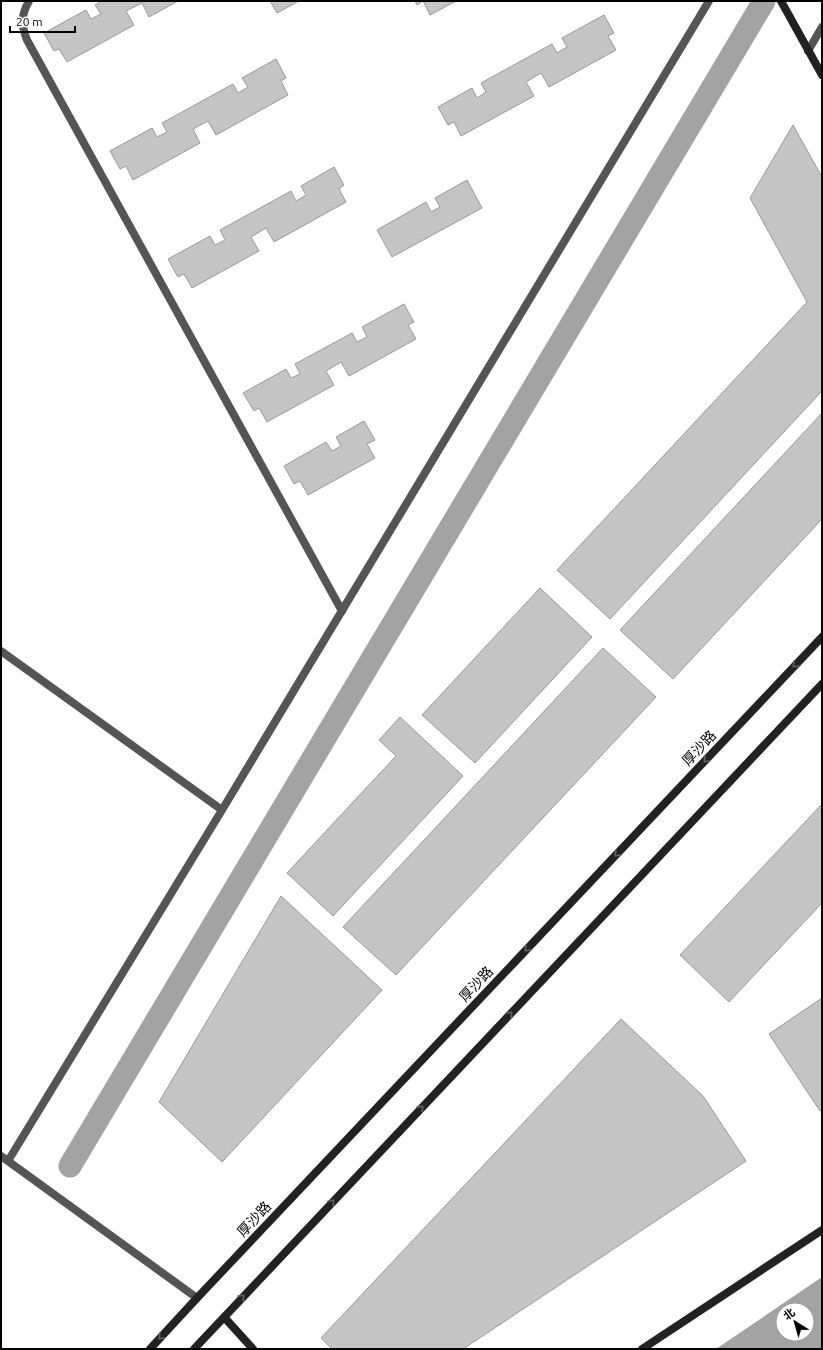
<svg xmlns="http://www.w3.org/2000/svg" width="823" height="1350" font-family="Ubuntu,'Noto Sans SC',sans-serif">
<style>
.water{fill:#a3a3a3;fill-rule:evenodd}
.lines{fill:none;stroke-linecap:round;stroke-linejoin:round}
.canal{stroke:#a3a3a3;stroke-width:23}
.building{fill:#c4c4c4;stroke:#999}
.lane{stroke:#555;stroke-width:8}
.street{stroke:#555;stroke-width:8}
.secondary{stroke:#222;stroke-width:8}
.oneway{stroke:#646464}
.labels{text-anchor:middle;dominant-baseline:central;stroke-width:3;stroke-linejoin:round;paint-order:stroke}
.street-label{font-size:14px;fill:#000;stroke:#fff}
</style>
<rect width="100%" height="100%" fill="#fff"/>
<path class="water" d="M822,1277v72h-106zM783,1310h24v24h-24z"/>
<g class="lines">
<path class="canal" d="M70,1166l694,-1165"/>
</g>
<path class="building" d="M102,1h76l-29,16 -7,-14 -16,8 8,14 -67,37 -8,-13 -5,2 -10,-18 42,-23 5,9 10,-5 -6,-9z
M270,1h29l-22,12z
M415,1h41l-26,14 -7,-14 -6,4z
M604,15l10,18 -6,3 8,14 -67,37 -8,-14 -15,9 8,14 -73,40 -7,-14 -6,3 -10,-18 34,-19 5,10 9,-6 -5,-9 71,-39 5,9 10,-6 -5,-9z
M276,59l10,19 -5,3 7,14 -72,40 -8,-14 -15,8 7,14 -67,37 -7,-14 -6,3 -10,-18 42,-23 5,9 10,-5 -5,-9 71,-39 5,9 10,-6 -6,-9z
M793,125l29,52v214l-212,228 -53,-49 250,-268 -57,-104z
M334,167l10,18 -5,4 7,13 -72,40 -8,-14 -15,9 8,14 -67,37 -8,-14 -6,3 -10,-18 42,-23 5,9 10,-5 -5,-10 71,-39 5,10 10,-6 -5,-9z
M467,180l15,28 -90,49 -15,-27 49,-28 5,10 9,-5 -5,-9z
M404,304l10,18 -6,3 8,14 -67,37 -8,-14 -15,9 8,14 -67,37 -8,-14 -5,3 -11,-18 43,-24 5,9 9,-4 -5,-10 57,-31 5,9 10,-5 -5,-10z
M822,413v106l-149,160 -53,-49z
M364,421l11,19 -8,4 8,14 -67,37 -8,-14 -6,3 -10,-18 42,-24 6,9 9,-5 -5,-9z
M540,588l52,49 -117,126 -53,-48z
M603,648l53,49 -260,278 -53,-48z
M400,717l63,59 -130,140 -46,-43 109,-117 -17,-16z
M822,804v99l-93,99 -49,-47z
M281,896l101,94 -160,172 -63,-60z
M822,998v112l-2,1 -51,-77z
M621,1019l82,77 43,65 -283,188h-131l-11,-11z"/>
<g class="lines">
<path class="lane" d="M29,1c-8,14 -8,24 -2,39l315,571"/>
<path class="street" d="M808,51l14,-24
M1,651l221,159
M1,1156l196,142
M8,1161l214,-351 487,-809"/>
<path class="secondary" d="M781,1l41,74
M224,1317l29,32
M150,1349l47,-51 625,-661
M194,1349l628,-665
M642,1349l180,-119"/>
</g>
<defs><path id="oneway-chevron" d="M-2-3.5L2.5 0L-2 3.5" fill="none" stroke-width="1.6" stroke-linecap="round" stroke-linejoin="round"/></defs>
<g class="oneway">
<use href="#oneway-chevron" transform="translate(795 665) rotate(133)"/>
<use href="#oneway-chevron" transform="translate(706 760) rotate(133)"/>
<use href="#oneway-chevron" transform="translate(617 854) rotate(133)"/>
<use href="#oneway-chevron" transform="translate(527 949) rotate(133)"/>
<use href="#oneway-chevron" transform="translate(510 1014) rotate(-47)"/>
<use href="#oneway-chevron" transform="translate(421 1108) rotate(-47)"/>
<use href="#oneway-chevron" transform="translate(332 1202) rotate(-47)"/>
<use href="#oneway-chevron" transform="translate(242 1297) rotate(-47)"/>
<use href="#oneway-chevron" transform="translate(161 1337) rotate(133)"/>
</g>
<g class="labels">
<g class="street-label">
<text transform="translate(699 748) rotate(-47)">厚沙路</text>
<text transform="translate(476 984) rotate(-47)">厚沙路</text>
<text transform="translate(254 1219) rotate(-47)">厚沙路</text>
</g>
</g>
<rect width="823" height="1350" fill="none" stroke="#000000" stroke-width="4"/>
<g transform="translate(795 1322) rotate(323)"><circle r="19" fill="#ffffff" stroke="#999999"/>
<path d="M0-3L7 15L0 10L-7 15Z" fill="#000000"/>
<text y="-6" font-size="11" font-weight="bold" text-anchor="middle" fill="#000000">北</text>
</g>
<path d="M10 26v6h65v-6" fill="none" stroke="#000000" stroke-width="2"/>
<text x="16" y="26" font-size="12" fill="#000000" stroke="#ffffff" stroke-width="3" paint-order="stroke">20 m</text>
</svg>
